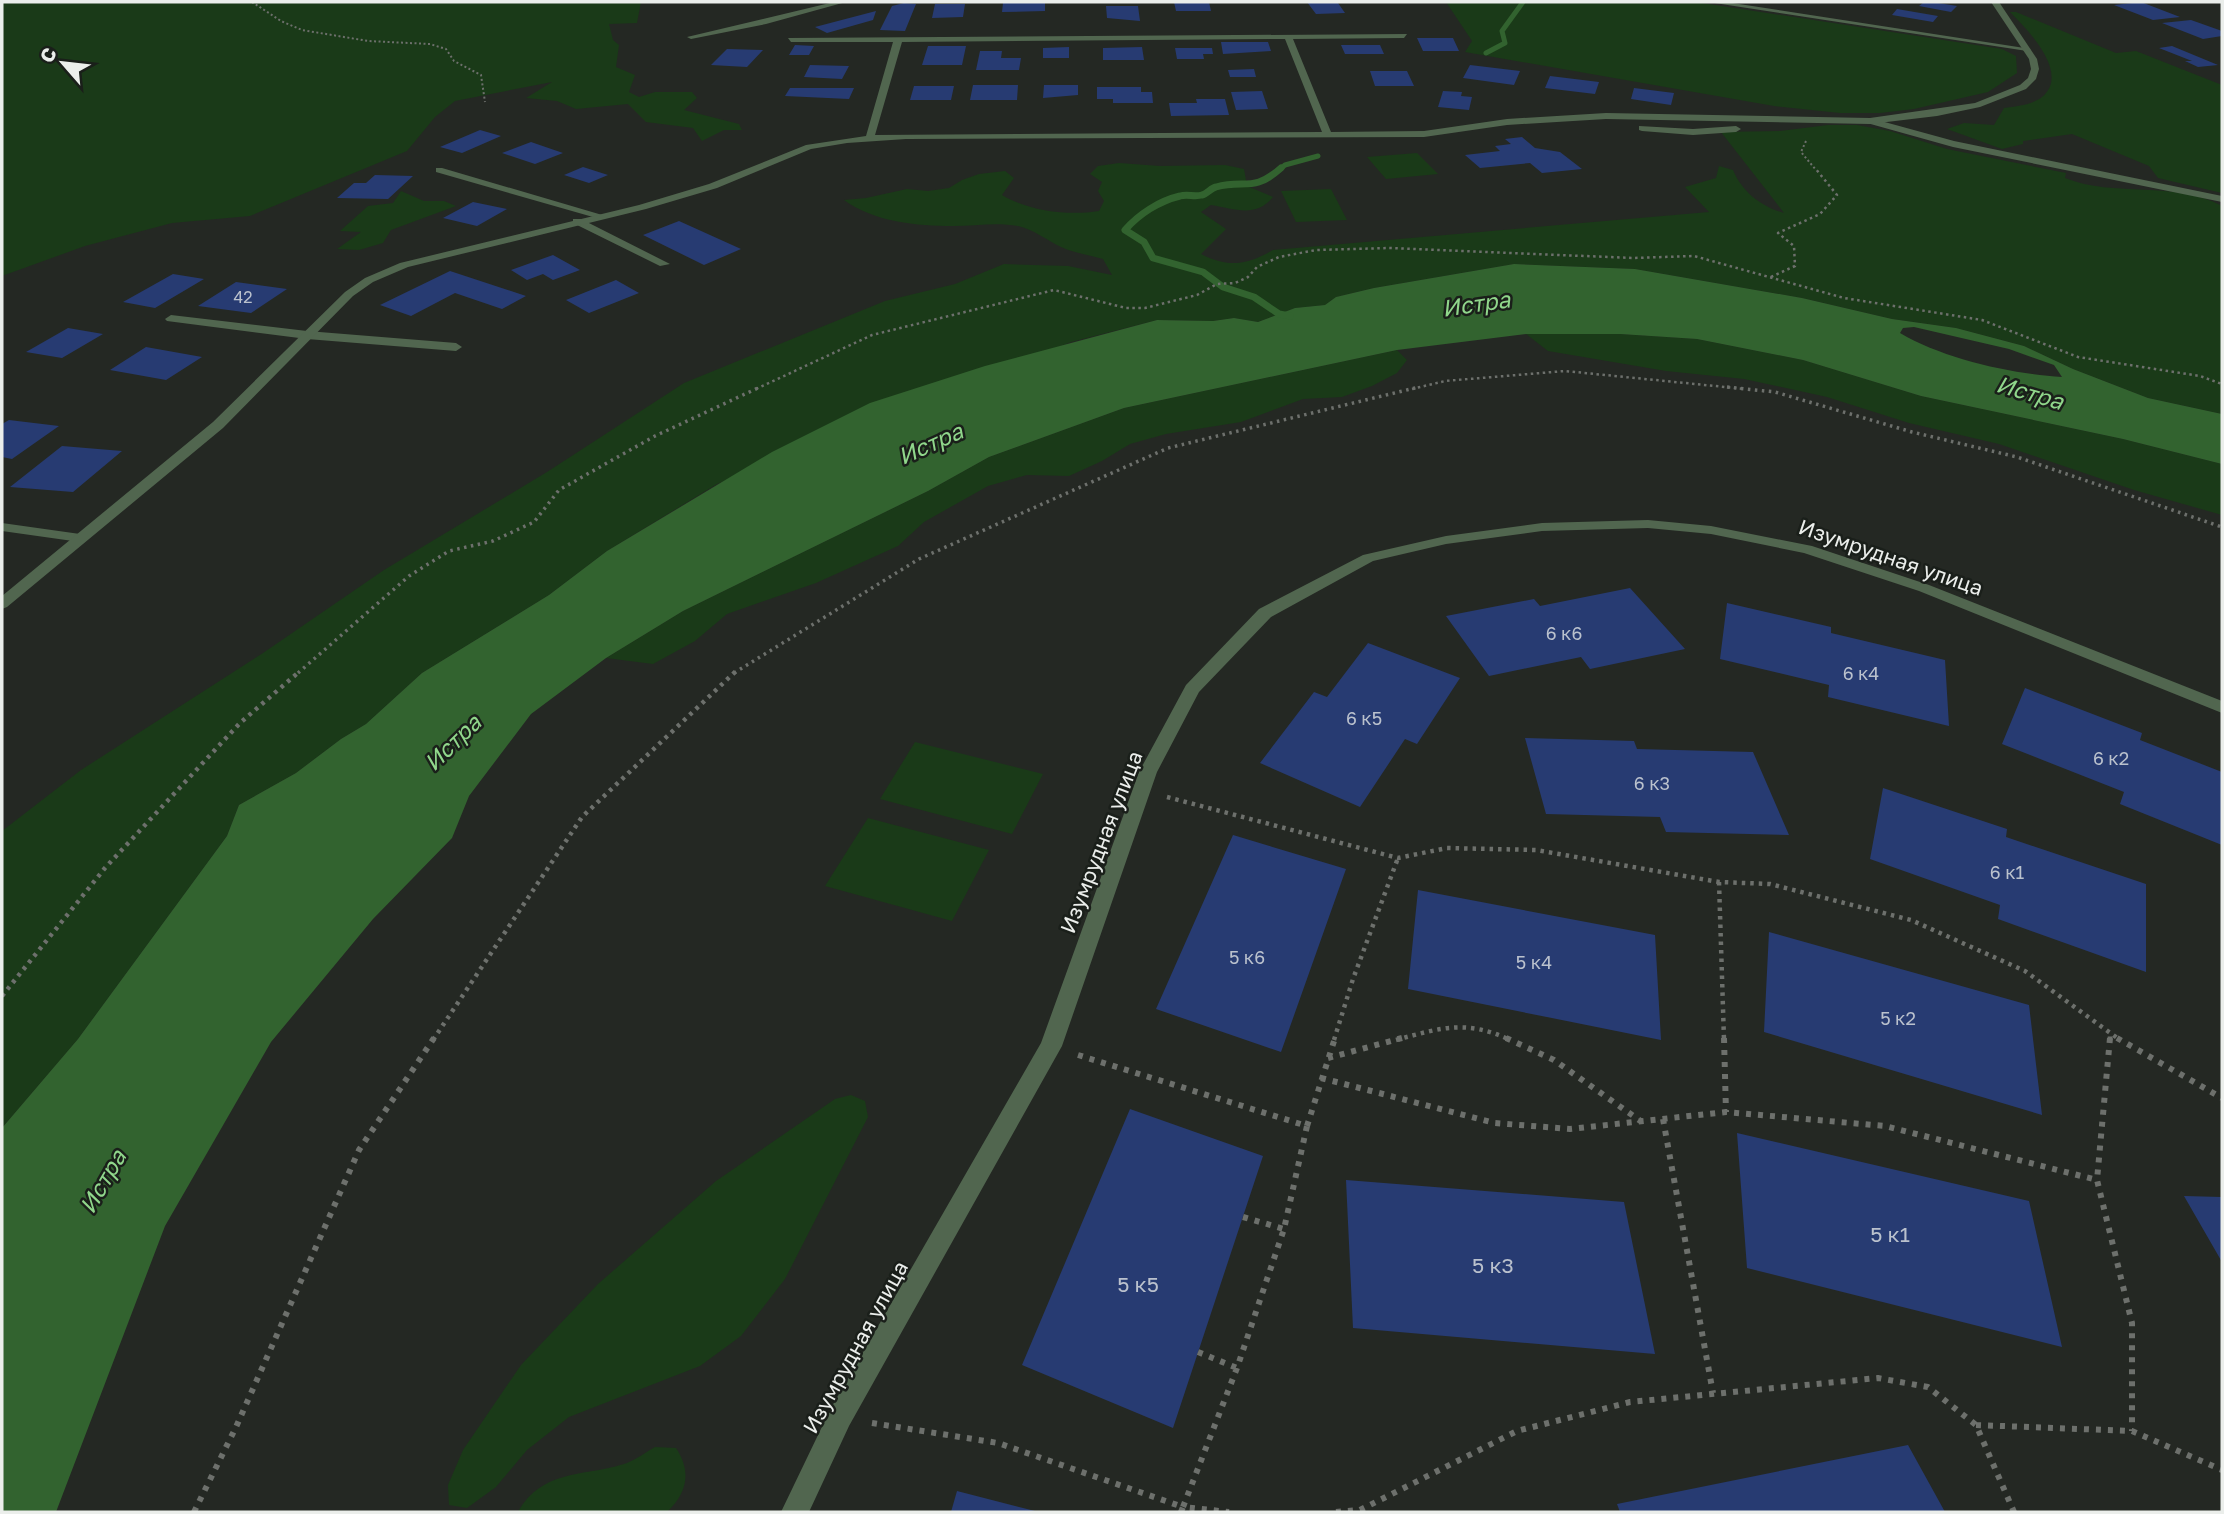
<svg xmlns="http://www.w3.org/2000/svg" width="2224" height="1514" font-family="'Golos Text',sans-serif">
<style>
.green{fill:#1a3a18}
.water{fill:#32632f;fill-rule:evenodd}
.lines{fill:none;stroke-linecap:round;stroke-linejoin:round}
.stream-far1{stroke:#32632f;stroke-width:5}
.stream{stroke:#32632f;stroke-width:7}
.building{fill:#273b72}
.path-far4{stroke:#6d706c;stroke-width:2;stroke-dasharray:2 2.5;stroke-linecap:butt}
.path-far3{stroke:#6d706c;stroke-width:2.5;stroke-dasharray:2.5 3.5;stroke-linecap:butt}
.path-far2{stroke:#6d706c;stroke-width:3.5;stroke-dasharray:2.5 4.5;stroke-linecap:butt}
.path-far1{stroke:#6d706c;stroke-width:4.5;stroke-dasharray:3.5 5;stroke-linecap:butt}
.path{stroke:#6d706c;stroke-width:6;stroke-dasharray:5 7;stroke-linecap:butt}
.lane{fill:#51664f;fill-rule:evenodd}
.street{fill:#51664f;fill-rule:evenodd}
.labels{text-anchor:middle;dominant-baseline:central;stroke-width:5;stroke-linejoin:round;paint-order:stroke}
.far-number-label{font-size:16px;fill:#bac1cd}
.number-label{font-size:18px;fill:#bac1cd}
.street-label{font-size:21px;fill:#ebeeeb;stroke:#1a1f1a}
.near-number-label{font-size:21px;fill:#bac1cd}
.water-label{font-size:23px;font-style:italic;fill:#90d78b;stroke:#1a1f1a}
</style>
<rect width="100%" height="100%" fill="#242823"/>
<path class="green" d="M2,2h639l-4,21 -28,1 4,16 6,5 -3,22 19,8 -6,17 10,5 16,-5h37l5,6 -13,12 55,14 3,6h-18l-22,11 -9,-13 -47,-6 -18,-18 -52,5 -19,-8 -31,-3 26,-16 -97,19 -20,16 -28,34 -157,65 -78,7 -87,23 -83,30z
M1446,2h250l306,47 14,7 1,17 -29,19 -74,17 -34,4h-40l-66,-7 -309,-54 7,-11z
M2010,12h6l100,41 20,-2 86,34v108l-64,-15 -9,-12 -77,-32 -49,7v3l-21,5 -55,-20 17,-6 30,2 10,-17c13,-2 28,-3 38,-11 29,-24 -15,-68 -32,-85z
M1828,125h29l33,6 57,18 119,24 -1,5c50,20 109,2 157,28v208l-74,-16 -75,-29 -49,-23 -68,-18 -64,-9 -90,-21 -167,-29 -121,-5 -140,24 -38,9 -11,8 -30,3 -37,14 -24,-4 -21,3 -56,-1 -86,22 -354,142 -110,67 -58,44 -127,78 -56,51 -25,15 -45,34 -57,32 -12,31 -149,203 -76,89v-297l79,-61 182,-117 121,-83 163,-98 137,-89 201,-82 70,-17 49,-20 64,2 44,9 -9,-16c-13,-4 -29,-6 -42,-12 -15,-7 -26,-17 -43,-21 -22,-4 -43,0 -65,0 -36,0 -79,-4 -109,-26l22,-2 41,-9 21,2 21,-3 13,-8 17,-6 26,-3 9,7 -12,17c27,16 66,21 97,16l5,-10 -6,-10 4,-9 -12,-8 8,-8 21,-3 41,3 65,-1 19,4 3,17 26,11c-17,21 -38,12 -62,8l-10,7 25,17 -25,25c27,14 46,11 72,-4l436,-38 -24,-25 31,-9 3,-12 14,4c9,22 29,37 51,43l-63,-81 59,-1z
M1417,153l21,21 -52,5 -19,-22z
M1331,189l16,31 -51,2 -15,-31z
M401,191l23,10h20l12,5 -65,24 -8,13 -24,7 -22,-1 24,-17 -21,-1 28,-25 25,-3z
M1526,334h94l77,5 106,21 118,36 202,43 99,25v51l-88,-25 -135,-46 -90,-21 -82,-26 -83,-18 -78,-8 -118,-20z
M1397,350l10,10 -10,13 -25,13 -30,11 -39,2 -62,23 -75,12 -36,10 -28,17 -33,15 -42,-1 -39,11 -64,36 -26,24 -82,37 -89,31 -32,27 -42,23 -47,-6 77,-47 245,-120 61,-34 135,-49z
M915,742l128,32 -31,60 -132,-35z
M868,818l121,32 -37,71 -127,-35z
M851,1095l14,6 3,16 -83,162 -44,57 -41,30 -131,51 -42,33 -31,37 -29,21 -18,-3 -1,-20 15,-35 58,-85 77,-81 118,-103 119,-82z
M655,1447l21,1c16,24 11,45 -9,64h-149c25,-44 68,-35 109,-49 10,-4 19,-11 28,-16z"/>
<path class="water" d="M1514,264l121,5 167,29 90,21 64,9 68,18 49,23 75,29 74,16v50l-99,-25 -202,-43 -118,-36 -106,-21 -77,-5h-94l-129,16 -273,58 -135,49 -61,34 -245,120 -77,47 -75,56 -62,82 -17,42 -79,81 -102,123 -106,184 -109,286h-54v-384l76,-89 149,-203 12,-31 57,-32 45,-34 25,-15 56,-51 127,-78 58,-44 165,-99 98,-49 115,-37 172,-46 56,1 21,-3 24,4 37,-14 30,-3 11,-8 38,-9zM1914,327l95,22 45,16 8,12c-50,-3 -118,-18 -162,-44l3,-5z"/>
<g class="lines">
<path class="stream-far1" d="M1486,53l19,-10 -3,-12 21,-29
M1279,170l6,-5 33,-9"/>
<path class="stream" d="M1281,168c-28,25 -36,11 -65,19 -5,1 -9,7 -14,8 -7,2 -15,-1 -22,1 -21,5 -41,18 -55,34l19,12 9,16 50,14 20,15 31,10 25,17 11,2"/>
</g>
<path class="building" d="M1045,2v9l-43,1 1,-9z
M1174,2h35l2,9h-35z
M1307,2l31,1 7,10 -29,1z
M1924,2h8l25,4 -6,6 -32,-6z
M2141,2l39,15 -27,3 -39,-15z
M904,3l12,1 -11,27 -25,-1 12,-24z
M935,4h30l-2,13 -31,1z
M1106,6h32l2,15 -33,-3z
M1897,9l41,7 -5,6 -41,-7z
M876,11l-3,9 -46,13 -12,-6z
M2191,20l31,11v5l-19,3 -41,-16z
M1417,38h36l6,13h-36z
M1221,42h47l3,9 -48,3z
M795,45l19,1 -5,9h-20z
M1341,45h39l4,9h-39z
M928,46h38l-4,19h-40z
M2172,46l46,19 -20,2 -13,-6h7l-33,-13z
M1069,47v11h-26v-10z
M1142,47l2,13h-41v-12z
M1175,48h37l1,6h-10l1,5h-27z
M727,49l36,1 -16,17 -36,-2z
M980,51h22l-1,7h20l-2,12h-43z
M810,65l39,1 -7,13 -38,-2z
M1470,65l50,6 -6,14 -51,-7z
M1254,69l2,8h-26l-2,-7z
M1370,71h37l7,15h-39z
M1550,76l49,6 -4,12 -50,-6z
M973,85h45l-1,15h-47z
M1044,85h34v10l-35,3z
M914,86h40l-3,14h-41z
M1097,87h44v5h11l1,11h-40v-4h-16z
M790,88h64l-5,11 -64,-3z
M1634,88l40,5 -3,12 -40,-6z
M1262,91l6,18 -32,1 -5,-18z
M1443,91l19,1 -1,4 11,1 -3,13 -31,-3z
M1196,99h29l4,16 -58,1 -2,-13h28z
M480,130l21,6 -39,17 -22,-6z
M1522,137l13,11 25,4 22,17 -40,4 -12,-10 -50,5 -15,-13 35,-4 -5,-5 16,-2 -6,-5z
M531,142l32,11 -28,11 -33,-11z
M583,167l25,8 -19,8 -25,-8z
M375,175l38,1 -25,23 -51,-1 17,-15h12z
M473,202l34,7 -30,17 -34,-8z
M679,221l62,28 -37,16 -61,-30z
M553,255l27,15 -27,10 -10,-6 -16,6 -16,-10z
M450,271l76,25 -24,13 -47,-16 -44,23 -31,-11z
M173,274l31,5 -49,29 -32,-6z
M616,280l23,13 -50,20 -23,-13z
M236,282l51,7 -36,24 -53,-7z
M68,328l35,6 -41,24 -36,-6z
M146,347l56,10 -36,23 -56,-10z
M9,420l50,6 -47,33 -10,-2v-33z
M62,446l60,5 -49,41 -63,-5z
M1630,588l55,61 -95,20 -9,-12 -92,19 -43,-60 88,-17 6,7z
M1727,603l104,24v6l114,27 4,66 -121,-29 1,-12 -109,-26z
M1368,643l92,35 -43,66 -12,-5 -45,68 -100,-44 54,-71 13,5z
M2025,688l117,45 -2,7 82,32v73l-102,-41 4,-12 -122,-48z
M1525,738l109,3 3,8 116,3 36,83 -123,-3 -6,-15 -114,-3z
M1883,788l124,41 -1,8 140,47v88l-148,-53 2,-14 -130,-46z
M1233,835l113,34 -65,183 -125,-43z
M1418,890l237,45 6,105 -253,-51z
M1769,932l260,73 13,110 -278,-83z
M1130,1109l133,47 -90,272 -151,-63z
M1737,1133l292,68 33,146 -315,-79z
M1346,1180l278,22 31,152 -302,-26z
M2184,1196l38,1v65z
M1908,1445l37,67h-325l-3,-8z
M957,1491l78,20 -1,1h-83z"/>
<g class="lines">
<path class="path-far4" d="M252,2l29,19 21,9 66,11 62,3 16,5 8,12 27,14 4,27
M1806,141l-5,11 15,18"/>
<path class="path-far3" d="M1771,277l24,-11 -1,-20 -16,-13 42,-19 17,-19 -22,-27
M756,389l116,-54 182,-45 72,18h19l52,-13 20,-11 18,-1 13,-6 9,-10 22,-10 37,-7 73,-2 244,10 61,-2 150,42 138,22 96,37 122,19 22,8
M1412,389l33,-8 120,-10 180,18"/>
<path class="path-far2" d="M1727,387l48,5 137,40 105,25 205,70
M298,673l111,-97 40,-25 44,-10 41,-19 25,-32 96,-54 105,-49
M734,673l185,-114 249,-111 251,-61"/>
<path class="path-far1" d="M1167,797l231,61 49,-10 89,2 183,32 51,2 141,36 114,51 95,69
M1719,882l5,158
M2,996l103,-128 135,-145 60,-52
M433,1040l149,-223 154,-146
M1334,1040l19,-61 45,-121
M1396,1040c44,-12 70,-21 114,0
M2110,1040v-6"/>
<path class="path" d="M1506,1038l48,22 88,62
M1724,1038l2,74
M2110,1038l-13,142 35,143v108
M2117,1038l105,60
M1078,1055l229,71 -23,103 -47,139 -54,139 46,5
M1328,1058l74,-20
M1321,1078l174,45 75,6 156,-17 159,14 212,54
M1663,1119l50,274
M1307,1126l28,-88
M1243,1217l41,12
M1198,1352l39,16
M872,1423l126,20 185,64 -2,5
M1976,1425l156,6 90,39
M194,1512l42,-85 123,-277 75,-112
M1336,1512l24,-2 157,-79 113,-29 248,-24 50,9 48,38 38,87"/>
<path class="lane" d="M834,2h12l-80,22 -75,15 -4,-2z
M1708,2h18l305,47 -4,2z
M1870,118l84,23 268,55v6l-269,-55 -86,-24v-4z
M436,168h6l167,49 -9,2 -164,-47z
M573,219h8l89,45 -10,2 -87,-43z
M171,315l136,16 149,12 6,4 -6,4 -149,-12 -140,-18 -2,-2z
M2,523l78,11 7,4 -7,4 -78,-11z"/>
<path class="street" d="M1991,2h8l38,57 2,10 -3,10 -10,10 -46,18 -43,9 -67,8 -264,-5 -99,6 -83,12 -518,2 -59,4 -36,6 -94,39 -71,21 -238,58 -35,15 -20,14 -130,132 -216,179 -5,2v-13l211,-174 132,-130 20,-14 35,-15 239,-58 70,-21 97,-39 60,-9 27,-94h-102l-3,-4 619,-4 -3,4 -111,1 38,93 93,-1 83,-12 99,-6 264,5 105,-15 45,-18 8,-7 3,-9 -2,-10zM1285,39l37,93 -447,3 27,-93z
M1639,126l54,3 43,-3 5,3 -5,3 -43,3 -51,-4 -3,-1z
M1648,520l63,6 101,20 117,39 293,116v12l-303,-122 -115,-38 -93,-19 -63,-6 -106,3 -96,13 -73,17 -102,56 -72,75 -42,80 -95,274 -213,380 -40,86h-28l50,-104 210,-365 98,-271 47,-87 73,-76 104,-54 83,-19 96,-13z"/>
</g>
<g class="labels">
<g class="far-number-label">
<text x="243" y="297">42</text>
</g>
<g class="number-label">
<text x="1564" y="633">6 к6</text>
<text x="1861" y="673">6 к4</text>
<text x="1364" y="718">6 к5</text>
<text x="2111" y="758">6 к2</text>
<text x="1652" y="783">6 к3</text>
<text x="2007" y="872">6 к1</text>
<text x="1247" y="957">5 к6</text>
<text x="1534" y="962">5 к4</text>
<text x="1898" y="1018">5 к2</text>
</g>
<g class="street-label">
<text transform="translate(1891 557) rotate(19)">Изумрудная улица</text>
<text transform="translate(1101 842) rotate(-69)">Изумрудная улица</text>
<text transform="translate(855 1347) rotate(-61)">Изумрудная улица</text>
</g>
<g class="near-number-label">
<text x="1890" y="1234">5 к1</text>
<text x="1493" y="1265">5 к3</text>
<text x="1138" y="1284">5 к5</text>
</g>
<g class="water-label">
<text transform="translate(1476 303) rotate(-8)">Истра</text>
<text transform="translate(2030 392) rotate(16)">Истра</text>
<text transform="translate(930 443) rotate(-24)">Истра</text>
<text transform="translate(452 742) rotate(-44)">Истра</text>
<text transform="translate(102 1181) rotate(-60)">Истра</text>
</g>
</g>
<rect width="2224" height="1514" fill="none" stroke="#ebeeeb" stroke-width="7"/>
<g transform="translate(63 63) rotate(298)" stroke="#1a1f1a" stroke-width="5" paint-order="stroke">
<path d="M0-5L12 26L0 18L-12 26Z" fill="#ebeeeb"/>
<text y="-10" font-size="19" font-weight="bold" text-anchor="middle" fill="#ebeeeb">С</text>
</g>
</svg>
